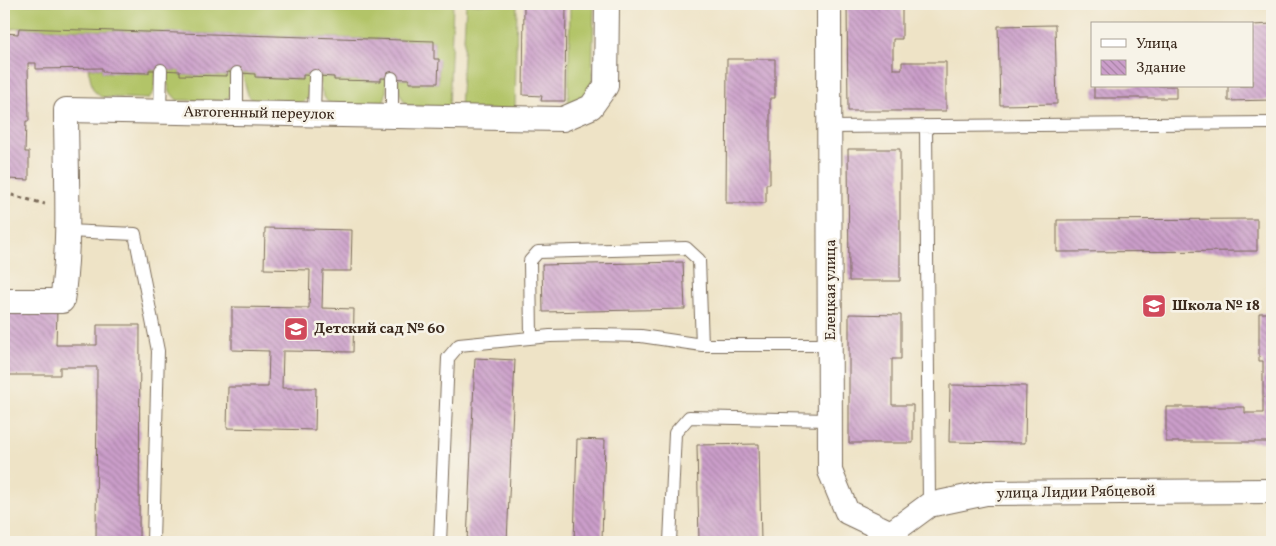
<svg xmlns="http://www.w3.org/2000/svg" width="1276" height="546" font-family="Vollkorn,serif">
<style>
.grass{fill:#b2c467;stroke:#767742}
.building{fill:url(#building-back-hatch)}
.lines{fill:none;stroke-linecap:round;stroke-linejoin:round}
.service-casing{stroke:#7a6b59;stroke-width:14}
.minor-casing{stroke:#7a6b59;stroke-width:26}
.path{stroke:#7a6b59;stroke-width:3;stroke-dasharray:4 4;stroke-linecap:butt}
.service{stroke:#fff;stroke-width:12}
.minor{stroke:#fff;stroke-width:24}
.labels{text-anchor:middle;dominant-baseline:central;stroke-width:5;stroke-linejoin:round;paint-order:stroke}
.street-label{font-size:15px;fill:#3b2a1e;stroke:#f7f3e8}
.poi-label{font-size:15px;font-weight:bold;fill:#3b2a1e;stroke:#f7f3e8;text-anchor:start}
</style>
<defs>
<pattern id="building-back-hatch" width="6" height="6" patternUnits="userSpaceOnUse" patternTransform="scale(1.25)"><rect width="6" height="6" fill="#cb9eca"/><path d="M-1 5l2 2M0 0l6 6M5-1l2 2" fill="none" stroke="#a681a3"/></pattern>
</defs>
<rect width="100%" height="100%" fill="#f7f3e8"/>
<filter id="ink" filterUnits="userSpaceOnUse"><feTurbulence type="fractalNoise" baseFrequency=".02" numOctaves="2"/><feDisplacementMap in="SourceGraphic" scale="10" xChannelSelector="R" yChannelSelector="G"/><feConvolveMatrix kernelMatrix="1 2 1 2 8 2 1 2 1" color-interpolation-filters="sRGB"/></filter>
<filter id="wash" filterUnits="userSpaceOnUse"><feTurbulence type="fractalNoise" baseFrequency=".0096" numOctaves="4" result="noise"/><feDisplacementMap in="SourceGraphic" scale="20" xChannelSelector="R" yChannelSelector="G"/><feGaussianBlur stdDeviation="1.12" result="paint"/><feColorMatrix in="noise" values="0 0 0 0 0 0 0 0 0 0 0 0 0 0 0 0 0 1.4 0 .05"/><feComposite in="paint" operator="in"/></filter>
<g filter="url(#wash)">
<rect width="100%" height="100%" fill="#eee3c6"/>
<path class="grass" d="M4,4h449l-4,105 -43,-4 -6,-11 -3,-15h12l1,4h28l1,-23 -5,-1v-18l-415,-13 -15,2z
M466,4h51l-2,106 -55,-1z
M570,4h24l-2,81 -3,9 -21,16z
M88,68h14v4l47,1v-3h7l-2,22 -6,7 -47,-2 -8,-7z
M164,70l16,1v4l47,1v-4l6,1 -2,21 -6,7 -48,-1 -7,-8z
M242,73l13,1 1,3 46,2 1,-4 7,1 -2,22 -6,6 -47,-1 -7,-8z
M319,76l15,1v3l47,1v-3h6l-1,16 -3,11 -51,1c-10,-8 -12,-18 -13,-30z"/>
<g id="blocks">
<path class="building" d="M524,4h42l-1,97h-24l1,-5 -19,-1z
M847,4h55v35h-9v30h9v-7h44v49h-98z
M1272,24v76l-44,1v-15h24v-61z
M1055,25l2,79 -57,1 -2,-79z
M19,28l415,13v18h5l-1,24h-29v-4l-28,-1v3l-47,-1v-3l-31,-2v4l-48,-2v-3l-28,-2v4l-47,-1v-4l-19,-1h-12v3l-47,-1v-4l-66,1v-6h-8l1,58h-3l-1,31h4v28l-22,-1v-5l-3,-1v-140l14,1z
M727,59h48v39h-5v86h-4v19h-40z
M1094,86h82v12h-82z
M848,149h52v132h-51z
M1257,219v32l-200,1v-32z
M265,228l87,2 -1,41h-28l-1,37 32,1 -1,43 -70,-1 -1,37h34l-1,42 -88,-2 1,-41h40l1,-36 -37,-1v-43l77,1 1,-38 -46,-1z
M683,262l2,47 -142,3 -1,-47z
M4,309l53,1 -1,35h41v-20h43l-1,217h-43l1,-175h-37v8h-56z
M1259,313h13v129h-106v-35h79v6h18v-52h-4z
M849,314l52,1v44h-9v46h21v38h-64z
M475,358l40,2 -8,182h-40z
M950,385l76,1 -1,57 -76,-1z
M577,439l28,1 -3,100h20v2h-48z
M759,444l2,98h-62l-2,-97z"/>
</g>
</g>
<g filter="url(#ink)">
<use href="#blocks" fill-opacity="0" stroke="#7a6b59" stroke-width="1"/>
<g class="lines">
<defs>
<path id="service" d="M160,112l1,-42
M237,114v-41
M314,115l1,-39
M392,117v-39
M926,126l3,379
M829,127l443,-4
M67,231l68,3 23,117 -5,191
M531,338l-1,-77 8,-9 148,-4 13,12 3,85
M440,542l8,-184 11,-13 91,-9 45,-1 46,1 61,9h129
M670,542l5,-109 14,-16 141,3"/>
<path id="minor" d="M829,4l1,467 17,41 44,21
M4,301h58c9,-62 4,-128 4,-191l497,9 28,-12 15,-21 1,-82
M886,542l5,-9 38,-28 57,-12 286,-2"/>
</defs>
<use href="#service" class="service-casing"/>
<use href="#minor" class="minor-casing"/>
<path class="path" d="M4,193l41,11"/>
<use href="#service" class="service"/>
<use href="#minor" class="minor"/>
</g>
</g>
<defs>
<symbol id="school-square" viewBox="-11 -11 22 22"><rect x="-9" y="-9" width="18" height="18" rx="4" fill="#d1495b" stroke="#f7f3e8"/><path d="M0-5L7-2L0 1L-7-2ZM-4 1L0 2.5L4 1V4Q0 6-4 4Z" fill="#fff"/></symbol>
</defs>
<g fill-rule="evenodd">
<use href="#school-square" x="1140" y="292" width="28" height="28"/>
<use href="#school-square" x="282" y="315" width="28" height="28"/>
</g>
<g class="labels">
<g class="street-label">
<text transform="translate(259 114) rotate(1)">Автогенный переулок</text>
<text transform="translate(831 290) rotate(-90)">Елецкая улица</text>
<text transform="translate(1076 493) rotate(-1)">улица Лидии Рябцевой</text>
</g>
<g class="poi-label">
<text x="1172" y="306">Школа № 18</text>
<text x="314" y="329">Детский сад № 60</text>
</g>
</g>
<rect width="1276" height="546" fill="none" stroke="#f7f3e8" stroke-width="20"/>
<rect x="1091" y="22" width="162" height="65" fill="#f7f3e8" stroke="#aca397"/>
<rect x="1101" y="39" width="25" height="8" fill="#ffffff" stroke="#aca397"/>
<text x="1136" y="48" font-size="15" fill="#3b2a1e">Улица</text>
<rect x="1101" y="60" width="25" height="15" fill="url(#building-back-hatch)" stroke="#aca397"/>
<text x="1136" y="72" font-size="15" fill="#3b2a1e">Здание</text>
</svg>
